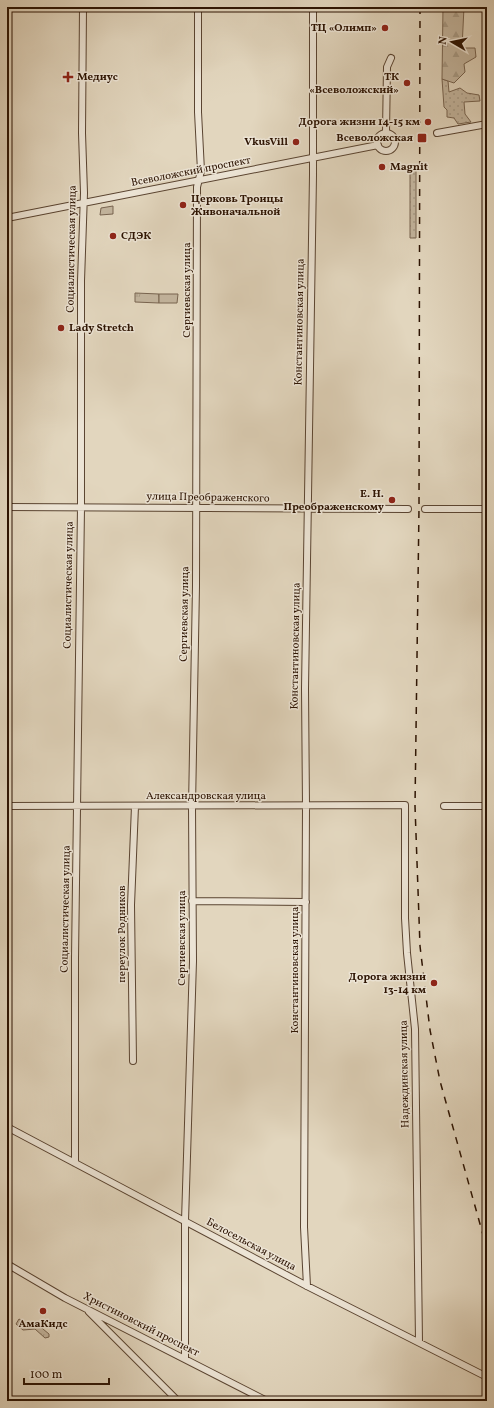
<svg xmlns="http://www.w3.org/2000/svg" width="494" height="1408" font-family="Vollkorn,serif">
<style>
.grass{fill:url(#grass-dots);stroke:#786450}
.forest{fill:url(#forest-firs);stroke:#786450}
.park{fill:url(#park-tufts);stroke:#786450}
.garden{fill:#c3b59e;stroke:#786450}
.lines{fill:none;stroke-linecap:round;stroke-linejoin:round}
.minor-casing{stroke:#5a4431;stroke-width:8}
.minor{stroke:#ece4d5;stroke-width:6}
.rail{stroke:#2c1302;stroke-width:1.5;stroke-dasharray:7 7;stroke-linecap:butt}
.poi-dot{fill:#8f2418;stroke:#ece4d5;stroke-width:1.5}
.labels{text-anchor:middle;dominant-baseline:central;stroke-width:3;stroke-linejoin:round;paint-order:stroke}
.poi-label{font-size:11px;font-weight:bold;fill:#2c1302;stroke:#ece4d5;text-anchor:end}
.street-label{font-size:11px;fill:#2c1302;stroke:#ece4d5}
</style>
<defs>
<pattern id="grass-dots" width="8" height="8" patternUnits="userSpaceOnUse"><rect width="8" height="8" fill="#c3b59e"/><path d="M2 2h.1M6 6h.1" fill="none" stroke="#a89b86" stroke-width="1.8" stroke-linecap="round"/></pattern>
<pattern id="forest-firs" width="22" height="20" patternUnits="userSpaceOnUse"><rect width="22" height="20" fill="#c3b59e"/><path d="M5 1l3.5 6h-7zM16 11l3.5 6h-7z" fill="#a89b86"/></pattern>
<pattern id="park-tufts" width="24" height="20" patternUnits="userSpaceOnUse"><rect width="24" height="20" fill="#c3b59e"/><path d="M3 7l-1-3M5 7V3M7 7l1-3M15 17l-1-3M17 17v-4M19 17l1-3" fill="none" stroke="#a89b86"/></pattern>
</defs>
<rect width="100%" height="100%" fill="#e2d6be"/>
<filter id="stains"><feTurbulence type="fractalNoise" baseFrequency=".005" numOctaves="4"/><feColorMatrix values="0 0 0 0 .2 0 0 0 0 .09 0 0 0 0 .02 0 0 0 .5 -.17"/></filter>
<radialGradient id="worn" r=".72"><stop offset=".6" stop-color="#630" stop-opacity="0"/><stop offset="1" stop-color="#630" stop-opacity=".3"/></radialGradient>
<path class="grass" d="M442,79l6,2 1,11 11,-4 7,5 12,2 1,6 -16,1 1,12 6,8 -13,2 -4,-6 -7,-1v-7l-3,-3z
M410,170h6v68h-6z"/>
<path class="forest" d="M443,7h21l-2,41h13l1,9 -12,7 1,8 -11,11 -12,-4z"/>
<path class="park" d="M113,206v8l-13,1 1,-7z
M135,293l24,1v9l-24,-1z
M19,1319l7,4 11,1 12,10v3l-4,1 -10,-9 -12,1 -7,-6z"/>
<path class="garden" d="M159,294h19l-1,9h-18z"/>
<g class="lines">
<defs>
<path id="minor" d="M386,132l1,-65 4,-9
M377 142a9 9 0 1 1 18 0a9 9 0 1 1-18 0Z
M437,133l50,-9
M7,218l371,-73
M7,507l401,2
M425,509h62
M7,806l398,-1v113l2,35 8,76 4,313
M444,806h43
M192,901l114,1
M133,1061l-2,-156 4,-99
M7,1127l300,159 180,91
M75,1163v-205l6,-451v-226l3,-88 -2,-60 1,-126
M7,1264l58,34 202,103
M307,1286l-3,-59 2,-421 -1,-117 8,-514v-168
M89,1312l89,89
M185,1359v-138l8,-260 -1,-154 4,-221 1,-399 4,-16 -3,-59v-105
M7,1398l3,3"/>
</defs>
<use href="#minor" class="minor-casing"/>
<use href="#minor" class="minor"/>
<path class="rail" d="M420,7l-1,501 -4,298 5,140 10,84 10,51 47,168"/>
</g>
<g class="poi-dot">
<circle cx="385" cy="28" r="4"/>
<path d="M66 71h4v4h4v4h-4v4h-4v-4h-4v-4h4z"/>
<circle cx="407" cy="83" r="4"/>
<circle cx="428" cy="122" r="4"/>
<rect x="417" y="133" width="10" height="10" rx="2"/>
<circle cx="296" cy="142" r="4"/>
<circle cx="382" cy="167" r="4"/>
<circle cx="183" cy="205" r="4"/>
<circle cx="113" cy="236" r="4"/>
<circle cx="61" cy="328" r="4"/>
<circle cx="392" cy="500" r="4"/>
<circle cx="434" cy="983" r="4"/>
<circle cx="43" cy="1311" r="4"/>
</g>
<g class="labels">
<g class="poi-label">
<text x="377" y="28">ТЦ «Олимп»</text>
<text x="77" y="77" text-anchor="start">Медиус</text>
<text x="399" y="77">ТК<tspan x="399" dy="13">«Всеволожский»</tspan></text>
<text x="420" y="122">Дорога жизни 14-15 км</text>
<text x="413" y="138">Всеволожская</text>
<text x="288" y="142">VkusVill</text>
<text x="390" y="167" text-anchor="start">Magnit</text>
<text x="191" y="199" text-anchor="start">Церковь Троицы<tspan x="191" dy="13">Живоначальной</tspan></text>
<text x="121" y="236" text-anchor="start">СДЭК</text>
<text x="69" y="328" text-anchor="start">Lady Stretch</text>
<text x="384" y="494">Е. Н.<tspan x="384" dy="13">Преображенскому</tspan></text>
<text x="426" y="977">Дорога жизни<tspan x="426" dy="13">13-14 км</tspan></text>
<text x="43" y="1324" text-anchor="middle">АмаКидс</text>
</g>
<g class="street-label">
<text transform="translate(191 172) rotate(-11)">Всеволожский проспект</text>
<text transform="translate(72 249) rotate(-89)">Социалистическая улица</text>
<text transform="translate(187 290) rotate(-90)">Сергиевская улица</text>
<text transform="translate(300 322) rotate(-89)">Константиновская улица</text>
<text transform="translate(208 498) rotate(1)">улица Преображенского</text>
<text transform="translate(69 585) rotate(-89)">Социалистическая улица</text>
<text transform="translate(185 614) rotate(-89)">Сергиевская улица</text>
<text transform="translate(296 646) rotate(-89)">Константиновская улица</text>
<text x="206" y="796">Александровская улица</text>
<text transform="translate(66 909) rotate(-89)">Социалистическая улица</text>
<text transform="translate(122 934) rotate(-90)">переулок Родников</text>
<text transform="translate(182 938) rotate(-90)">Сергиевская улица</text>
<text transform="translate(295 970) rotate(-90)">Константиновская улица</text>
<text transform="translate(405 1074) rotate(-91)">Надеждинская улица</text>
<text transform="translate(251 1245) rotate(28)">Белосельская улица</text>
<text transform="translate(141 1325) rotate(27)">Христиновский проспект</text>
</g>
</g>
<rect width="494" height="1408" fill="none" stroke="#e2d6be" stroke-width="24"/>
<rect x="8" y="8" width="478" height="1392" fill="none" stroke="#2c1302" stroke-width="2"/>
<rect x="12" y="12" width="470" height="1384" fill="none" stroke="#2c1302"/>
<g transform="translate(452 42) rotate(279)" stroke="#ece4d5" stroke-width="3" paint-order="stroke">
<path d="M0-3L7 15L0 10L-7 15Z" fill="#2c1302"/>
<text y="-6" font-size="11" font-weight="bold" text-anchor="middle" fill="#2c1302">N</text>
</g>
<path d="M24 1378v6h85v-6" fill="none" stroke="#2c1302" stroke-width="2"/>
<text x="30" y="1378" font-size="12" fill="#2c1302" stroke="#ece4d5" stroke-width="3" paint-order="stroke">100 m</text>
<rect width="100%" height="100%" filter="url(#stains)"/>
<rect width="100%" height="100%" fill="url(#worn)"/>
</svg>
